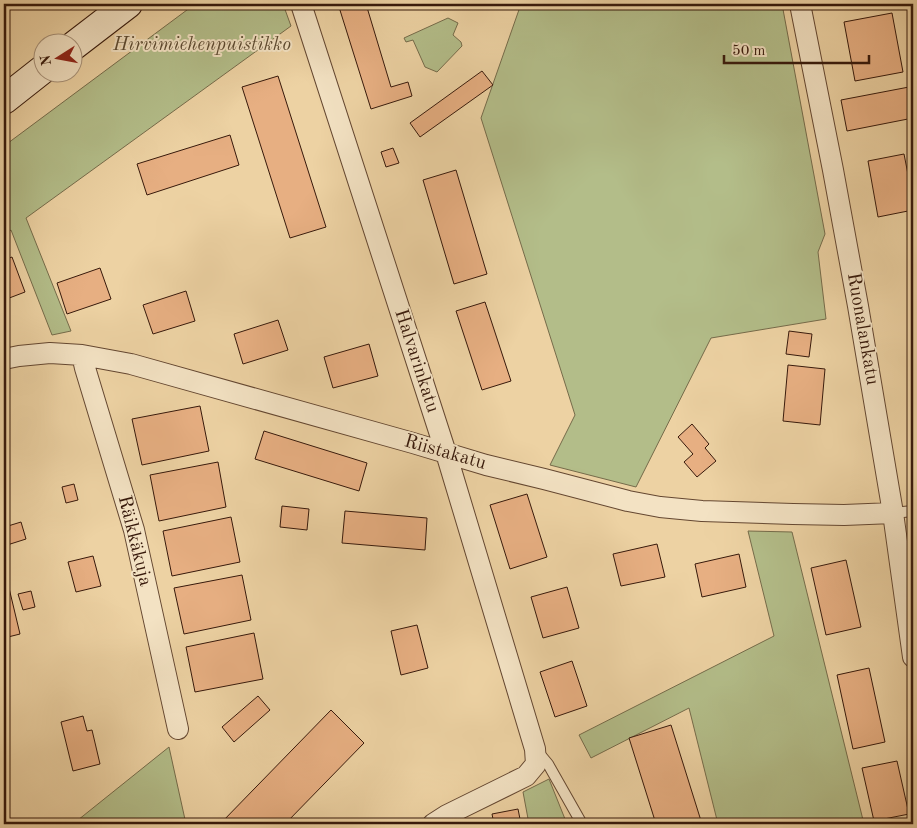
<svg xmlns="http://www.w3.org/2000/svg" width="917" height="828" font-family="'Old Standard TT',serif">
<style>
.green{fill:#b3bd89;stroke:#756b4a}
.building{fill:#e7af82;stroke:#37190b}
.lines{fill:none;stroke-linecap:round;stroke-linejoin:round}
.service-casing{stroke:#644731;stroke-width:12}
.minor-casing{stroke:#644731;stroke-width:22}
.secondary-casing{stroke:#37190b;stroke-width:30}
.service{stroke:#f3e2c3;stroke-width:10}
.minor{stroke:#f3e2c3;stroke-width:20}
.secondary{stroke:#f3e2c3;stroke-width:28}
.labels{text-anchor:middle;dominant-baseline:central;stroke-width:4;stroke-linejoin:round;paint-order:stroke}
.park-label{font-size:19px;font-style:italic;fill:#5c4a31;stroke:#f3e2c3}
.street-label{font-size:19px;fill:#37190b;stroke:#f3e2c3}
</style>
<rect width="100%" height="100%" fill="#edd2a3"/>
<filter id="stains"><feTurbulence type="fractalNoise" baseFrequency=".004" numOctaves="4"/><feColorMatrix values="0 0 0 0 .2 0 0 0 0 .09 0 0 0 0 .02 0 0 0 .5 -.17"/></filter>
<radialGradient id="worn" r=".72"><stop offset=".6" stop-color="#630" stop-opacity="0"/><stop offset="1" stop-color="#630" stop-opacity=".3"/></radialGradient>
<path class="green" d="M195,4h88l8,22 -265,192 45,113 -19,4 -41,-105 -7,5v-89z
M521,4h261l43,230 -7,18 8,67 -115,19 -75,149 -86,-22 25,-50 -94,-297z
M448,18l10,5 -5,12 8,7 1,4 -25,26 -12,-5 -12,-27 -7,2 -2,-4z
M748,531l44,1 72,292h-146l-29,-116 -98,50 -12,-23 195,-99z
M169,747l17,77h-113z
M549,779l18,45h-38l-6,-32z"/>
<path class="building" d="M349,4h17l25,83 17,-5 4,14 -41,13 -32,-102z
M892,13l11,59 -48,9 -11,-59z
M482,71l11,14 -73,52 -10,-14z
M278,76l48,151 -36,11 -48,-151z
M909,87l4,24v7l-66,13 -6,-31z
M230,135l9,30 -92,30 -10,-31z
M393,148l6,15 -13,4 -5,-15z
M904,154l9,46v10l-35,7 -10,-56z
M456,170l31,104 -33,10 -31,-104z
M12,257l13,35 -21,8v-40z
M100,268l11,31 -44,15 -10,-31z
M186,291l9,30 -42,13 -10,-29z
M485,302l26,79 -29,9 -26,-79z
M278,320l10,30 -45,14 -9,-30z
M789,331l23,3 -3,23 -23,-3z
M369,344l9,32 -45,12 -9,-31z
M788,365l37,4 -5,56 -37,-4z
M200,406l9,45 -67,14 -10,-46z
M692,424l17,20 -4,4 11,13 -19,16 -13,-15 9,-8 -15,-17z
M264,431l103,32 -8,28 -104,-32z
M218,462l8,45 -67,14 -9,-46z
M74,484l4,16 -12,3 -4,-16z
M527,494l20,63 -37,12 -20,-64z
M282,506l27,3 -2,21 -27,-3z
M345,511l82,7 -2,32 -83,-7z
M231,517l9,45 -68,14 -9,-45z
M6,519l2,7 13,-4 5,17 -22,7v-26z
M657,544l8,33 -44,9 -8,-32z
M739,554l7,33 -44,10 -7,-33z
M93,556l8,30 -25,6 -8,-30z
M846,560l15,67 -35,8 -15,-67z
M4,567l16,67 -16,4z
M242,575l9,45 -67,14 -10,-46z
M567,587l12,41 -36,10 -12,-41z
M31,591l4,16 -12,3 -5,-16z
M417,625l11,43 -27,7 -10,-44z
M254,633l9,46 -68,13 -9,-45z
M572,661l15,45 -32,11 -15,-45z
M869,668l16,74 -32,7 -16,-74z
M258,696l12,14 -36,32 -12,-15z
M331,710l33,33 -79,81h-65z
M83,716l4,15 5,-1 8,34 -27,7 -12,-49z
M671,725l31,99h-46l-27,-86z
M897,761l12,53 -35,7 -12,-53z
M518,809l3,15h-27l-2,-10z"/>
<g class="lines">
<defs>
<path id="service" d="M893,513l20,-2
M538,752l10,12 34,60"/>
<path id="minor" d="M301,4l145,449 89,296 1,15 -10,12 -79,39 -14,9
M800,4l33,166 25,136 35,207 20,144
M82,355l3,13 49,162 44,199
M4,359l15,-3 31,-3 32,2 49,9 282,79 73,22 58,14 84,22 32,6 42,4 91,3 51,1 49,-2"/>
<path id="secondary" d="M72,47l56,-43
M4,100l38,-30"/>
</defs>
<use href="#service" class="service-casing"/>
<use href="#minor" class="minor-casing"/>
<use href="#secondary" class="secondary-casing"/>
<use href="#service" class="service"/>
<use href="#minor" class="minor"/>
<use href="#secondary" class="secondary"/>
</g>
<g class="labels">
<g class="park-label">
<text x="202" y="45">Hirvimiehenpuistikko</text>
</g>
<g class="street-label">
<text transform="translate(862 329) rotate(80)">Ruonalankatu</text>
<text transform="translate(416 361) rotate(72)">Halvarinkatu</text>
<text transform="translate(445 453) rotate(16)">Riistakatu</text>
<text transform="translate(134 541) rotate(76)">Räikkäkuja</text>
</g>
</g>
<rect width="917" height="828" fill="none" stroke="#edd2a3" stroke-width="20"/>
<rect x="5" y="5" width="907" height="818" fill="none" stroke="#37190b" stroke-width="2.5"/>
<rect x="10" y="10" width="897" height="808" fill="none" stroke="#37190b"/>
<g transform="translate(58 58) rotate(259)"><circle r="24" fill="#f3e2c3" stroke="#a89279"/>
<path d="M0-4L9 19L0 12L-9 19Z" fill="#8f2418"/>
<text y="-8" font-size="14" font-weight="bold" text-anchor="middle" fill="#37190b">N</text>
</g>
<path d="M724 55v8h145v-8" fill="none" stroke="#37190b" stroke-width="2.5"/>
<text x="732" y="55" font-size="15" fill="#37190b" stroke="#f3e2c3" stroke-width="4" paint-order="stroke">50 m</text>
<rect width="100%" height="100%" filter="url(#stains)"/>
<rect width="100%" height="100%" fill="url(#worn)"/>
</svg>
